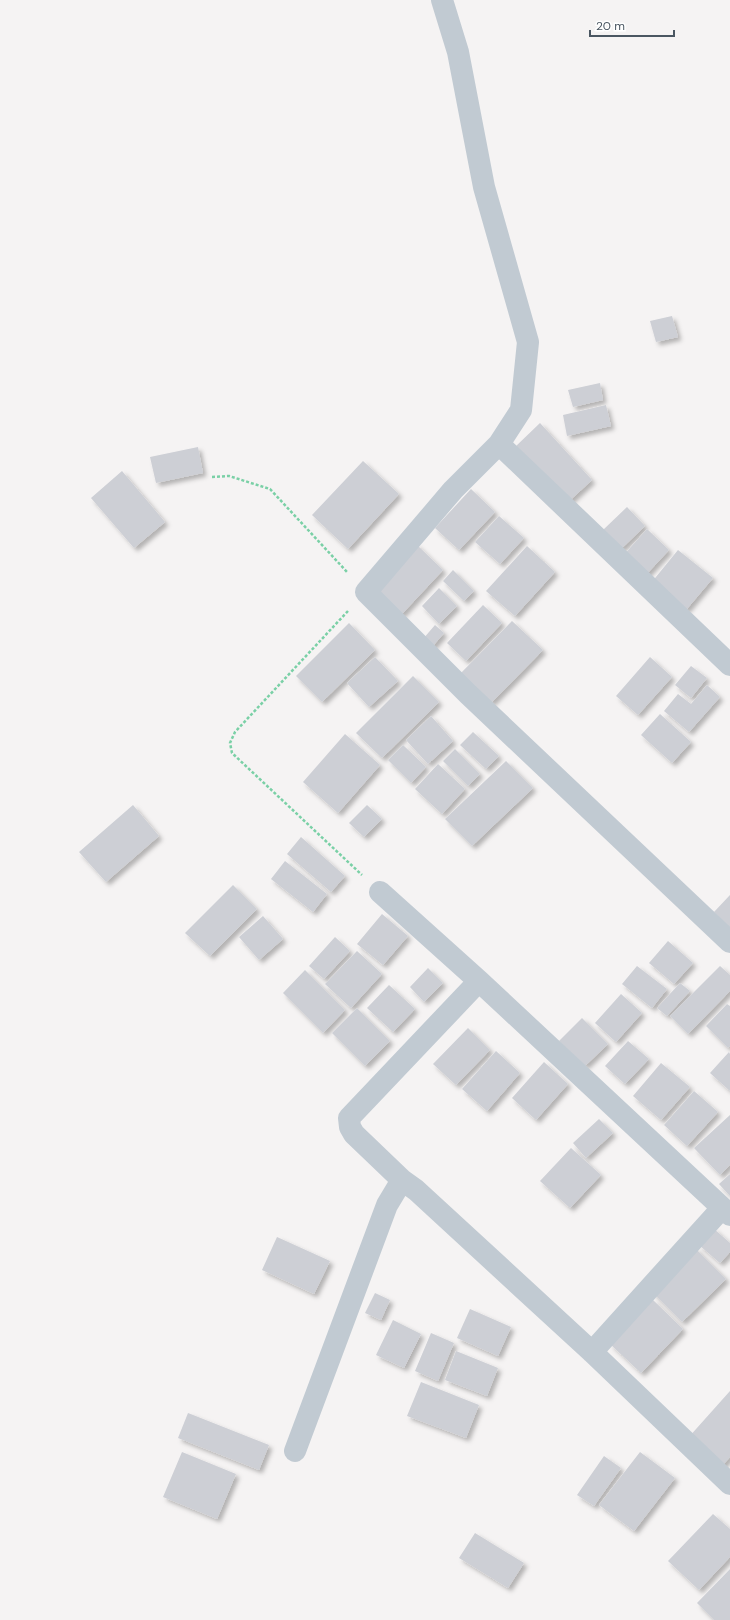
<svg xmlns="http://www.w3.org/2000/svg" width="730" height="1620" font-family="'DM Sans',sans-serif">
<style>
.building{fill:#cdcfd5;filter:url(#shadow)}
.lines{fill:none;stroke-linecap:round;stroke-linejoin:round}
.path{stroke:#7ad0a6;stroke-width:2.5;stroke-dasharray:3 2;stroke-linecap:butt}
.minor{stroke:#c1cad2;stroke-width:22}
</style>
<defs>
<filter id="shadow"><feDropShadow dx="3.5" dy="3.5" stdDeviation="2" flood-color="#0004"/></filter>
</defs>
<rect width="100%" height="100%" fill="#f5f3f3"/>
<path class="building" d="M672,316l6,21 -22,5 -6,-21z
M600,383l3,17 -30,7 -5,-17z
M606,405l5,21 -44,10 -4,-21z
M540,423l52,57 -26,24 -52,-56z
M198,447l5,26 -47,10 -6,-26z
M363,461l36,33 -51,55 -36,-34z
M122,471l43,51 -31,26 -43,-50z
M471,489l24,23 -36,38 -24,-22z
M627,507l18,19 -24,23 -18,-19z
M499,516l25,22 -24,26 -25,-22z
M647,529l22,21 -26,28 -22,-20z
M416,544l27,26 -42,45 -28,-26z
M527,546l28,26 -40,44 -29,-25z
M678,550l35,28 -27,32 -35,-27z
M453,570l21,21 -10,10 -21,-20z
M439,588l18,18 -18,18 -17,-18z
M483,605l19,18 -36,38 -19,-18z
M512,621l31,29 -52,53 -31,-29z
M349,623l26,27 -53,52 -26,-26z
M435,625l9,8 -12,14 -9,-8z
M375,657l23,24 -29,26 -22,-24z
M650,657l22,20 -34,38 -22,-19z
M691,666l16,12 -16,20 -16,-13z
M413,676l26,26 -57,56 -26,-25z
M707,685l13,12 -31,35 -25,-21 14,-17 13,10z
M660,714l31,28 -19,21 -31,-28z
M431,716l22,25 -25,23 -22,-24z
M473,732l26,24 -13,13 -26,-24z
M345,734l35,31 -42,48 -35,-31z
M403,745l23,22 -15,16 -23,-23z
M455,749l25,25 -12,12 -25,-25z
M506,761l27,27 -61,58 -27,-27z
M438,764l27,25 -23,25 -27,-25z
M133,805l26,31 -53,46 -27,-30z
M367,805l15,14 -18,18 -15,-14z
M301,837l44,39 -14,16 -44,-38z
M285,861l42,33 -14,18 -42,-33z
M233,885l24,24 -47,47 -25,-23z
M730,895v33l-16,-16z
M382,914l26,22 -25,29 -26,-21z
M263,916l20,23 -24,21 -20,-23z
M335,937l15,14 -26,28 -15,-13z
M668,941l25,22 -19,21 -25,-21z
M357,951l25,23 -31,34 -26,-24z
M637,966l30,23 -15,19 -30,-24z
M720,966l10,9v16l-42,43 -18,-18z
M428,968l15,15 -19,19 -14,-15z
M305,970l40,40 -22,23 -40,-40z
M680,983l10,8 -23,25 -10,-8z
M389,985l26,24 -22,23 -26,-24z
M621,994l21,19 -26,29 -21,-19z
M727,1004l3,2v40l-2,2 -22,-22z
M357,1008l33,33 -25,25 -33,-33z
M582,1018l26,26 -23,22 -26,-25z
M468,1028l22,22 -34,35 -23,-21z
M628,1041l21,18 -24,25 -20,-18z
M496,1051l24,22 -33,38 -25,-22z
M729,1052l1,2v37l-20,-18z
M544,1062l24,22 -32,36 -24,-22z
M661,1063l29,24 -29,33 -28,-24z
M694,1091l24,21 -31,34 -23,-21z
M730,1115v50l-10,10 -26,-27z
M599,1119l14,14 -27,25 -13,-15z
M571,1148l30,27 -31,33 -30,-27z
M730,1174v22l-11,-12z
M713,1228l17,15v9l-10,11 -21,-18z
M277,1237l53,24 -16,33 -52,-24z
M695,1248l31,31 -44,43 -30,-30z
M375,1293l15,7 -9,20 -16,-7z
M653,1300l30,29 -42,44 -31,-29z
M470,1309l41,18 -13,29 -41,-18z
M393,1320l28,14 -17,34 -28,-13z
M431,1333l23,10 -16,38 -23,-10z
M456,1351l42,17 -11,28 -42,-16z
M421,1382l58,23 -13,33 -59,-22z
M730,1391v66l-9,10 -33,-29z
M188,1413l81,32 -10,25 -81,-32z
M182,1452l54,22 -19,45 -54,-22z
M640,1452l35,26 -41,53 -35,-26z
M604,1456l17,12 -27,38 -17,-11z
M713,1514l17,15v28l-31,33 -31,-29z
M475,1533l49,30 -16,25 -49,-30z
M730,1569v51h-16l-17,-17z"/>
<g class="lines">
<path class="path" d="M212,477l17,-1 41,13 78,84
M348,611l-113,121 -5,11 2,10 130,122"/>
<path class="minor" d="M442,0l16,52 26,135 44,155 -7,68 -22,34 -46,46 -87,102 102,102 262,248
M499,444l231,221
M380,892l99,89 251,234
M402,1180l-48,-46 -4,-7 -1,-9 130,-137
M592,1352l130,-144
M295,1451l92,-246 15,-25 14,10 176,162 138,132"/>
</g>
<path d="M590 30v6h84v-6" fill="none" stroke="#4a5661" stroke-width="2"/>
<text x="596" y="30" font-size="12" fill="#4a5661" stroke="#ffffff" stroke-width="3" paint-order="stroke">20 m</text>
</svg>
